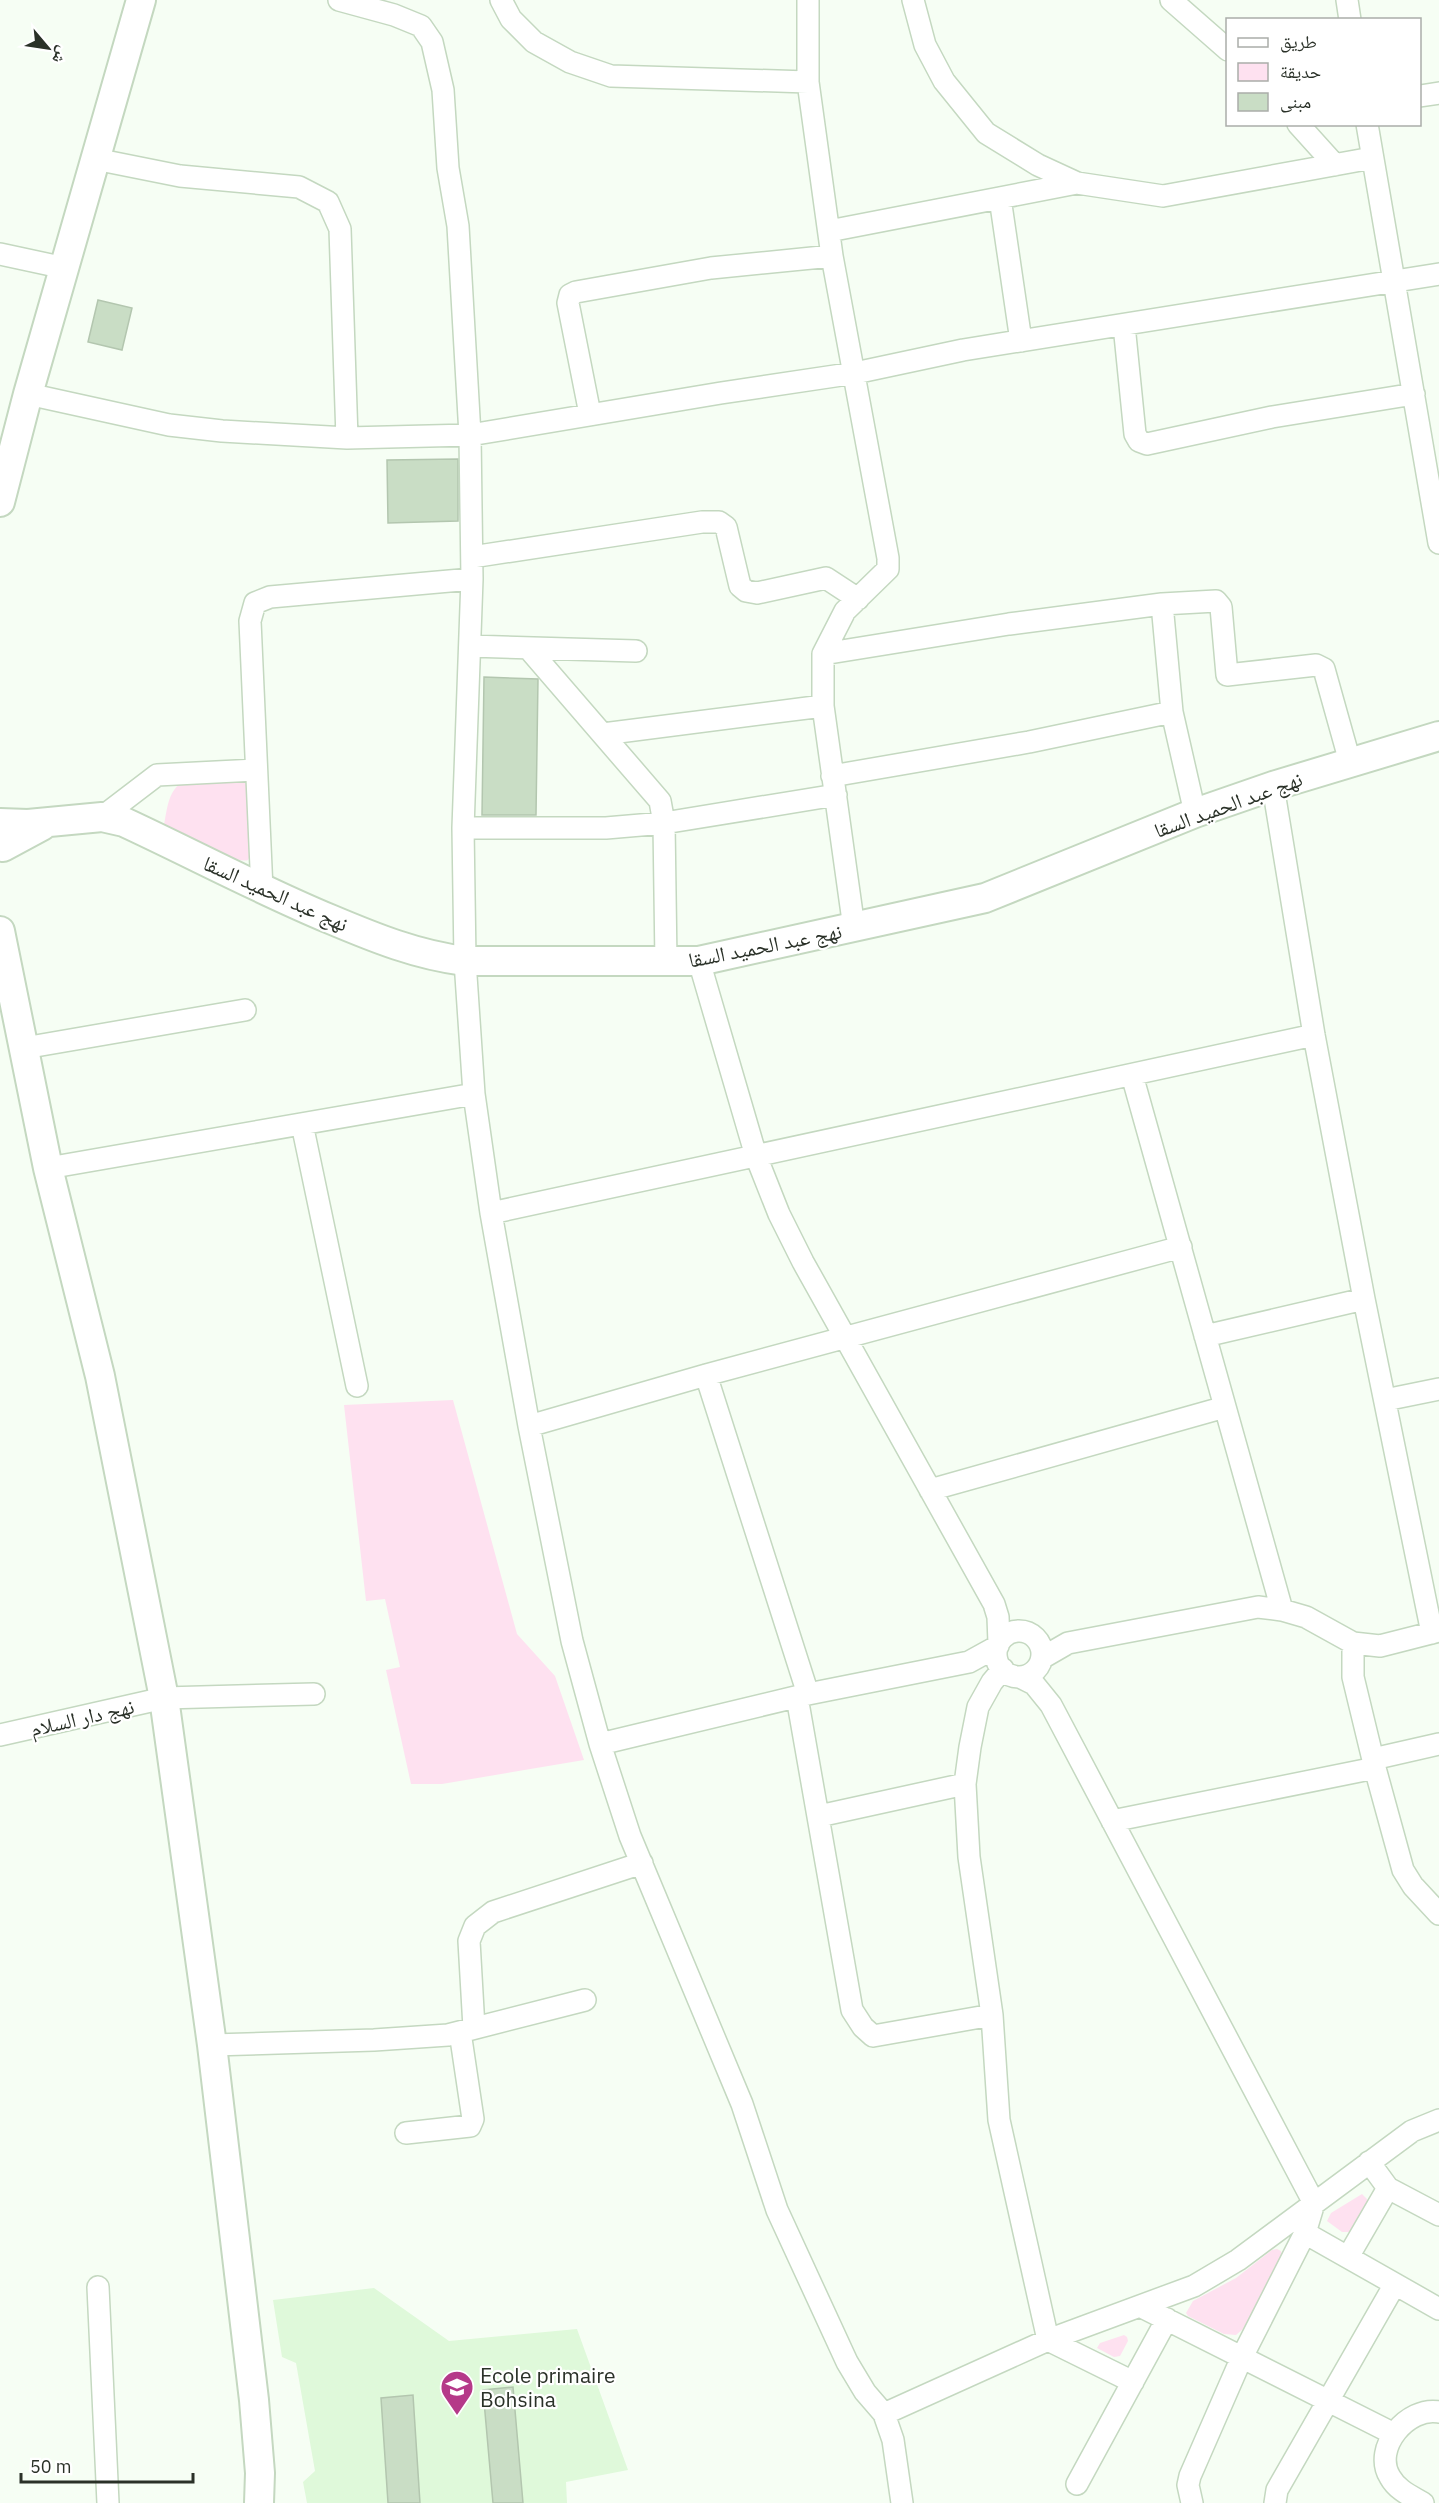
<svg xmlns="http://www.w3.org/2000/svg" width="1439" height="2503" font-family="'IBM Plex Sans','Noto Naskh Arabic',sans-serif">
<style>
.built{fill:#dff9da}
.green{fill:#fee1f0}
.building{fill:#c9ddc5;stroke:#b3c6af;stroke-width:1.5}
.lines{fill:none;stroke-linecap:round;stroke-linejoin:round}
.street-casing{stroke:#c4d8c0;stroke-width:24}
.secondary-casing{stroke:#c4d8c0;stroke-width:32}
.street{stroke:#fff;stroke-width:21}
.secondary{stroke:#fff;stroke-width:28}
.labels{text-anchor:middle;dominant-baseline:central;stroke-width:4.5;stroke-linejoin:round;paint-order:stroke}
.street-label{font-size:21px;fill:#2a3128;stroke:#fff}
.poi-label{font-size:21px;fill:#2a3128;stroke:#fff;text-anchor:start}
</style>
<rect width="100%" height="100%" fill="#f6fef4"/>
<path class="built" d="M374,2288l75,53 128,-12 51,141 -62,12 1,21h-260l-4,-21 12,-11 -19,-108 -14,-6 -9,-57z"/>
<path class="green" d="M240,779l7,6 3,71 -2,4c-13,5 -70,-27 -84,-35 3,-15 4,-33 17,-42z
M453,1400l64,234 38,42 29,84 -142,24h-31l-25,-114 14,-3 -15,-68 -19,2 -22,-196z
M1362,2194l5,5v3l-17,30h-8l-15,-11 4,-8z
M1277,2249l4,2 2,7 -40,71 -7,6 -12,-1 -36,-18 -2,-3 7,-12 43,-23 36,-28z
M1124,2335l3,2 1,4 -8,15 -6,1 -17,-9 3,-5z"/>
<path class="building" d="M98,300l34,8 -10,42 -34,-8z
M458,459v62l-70,2 -1,-63z
M484,677l54,2 -2,136h-54z
M513,2387l10,116h-30l-10,-113z
M413,2395l7,108h-32l-7,-105z"/>
<g class="lines">
<defs>
<path id="street" d="M339,0l55,15 27,11 11,16 11,48 5,78 10,58 12,209 2,144 -9,249 2,133 9,133 17,119 38,213 43,215 28,103 30,92 112,268 35,106 70,152 18,30 19,22 9,26 9,63
M501,0l10,19 23,23 36,20 41,14 197,6
M808,0v82l24,174
M913,0l12,45 19,36 42,52 52,32 39,18 86,13 209,-38
M1171,0l57,50
M1347,0l3,20
M1420,96l19,-3
M1298,124l37,41
M1367,124l72,419
M95,159l85,17 119,11 29,15 12,27 7,209
M1000,198l21,143
M829,231l248,-48
M0,254l65,14
M1124,325l11,109 4,7 8,3 125,-27 142,-23
M28,394l141,31 53,6 125,7 123,-3 251,-42 134,-20 108,-23 476,-76
M590,414l-22,-111 2,-8 6,-3 135,-24 121,-12 56,302v11l-43,42 -22,43v52l31,222
M472,557l230,-35h17l7,5 14,59 6,5 11,2 69,-15 32,21
M1162,604l10,108 23,101
M470,646l166,5
M528,648l132,153 4,22 2,140
M823,654l186,-30 153,-20 54,-3 5,6 6,68 89,-10 8,4 26,93
M603,734l220,-28
M832,776l197,-34 143,-30
M1273,786l41,249 50,264 68,334
M102,817l55,-42 99,-5
M463,828h143l58,-5 172,-28
M262,890l-12,-269 5,-18 15,-6 202,-18
M699,961l57,195 23,58 24,48 191,342 4,13 1,26
M24,1048l221,-38
M1132,1075l150,535
M302,1124l55,262
M48,1168l426,-74
M491,1213l823,-178
M1205,1336l159,-37
M706,1375l102,319
M1385,1400l54,-11
M529,1426l177,-51 475,-128
M930,1490l295,-83
M996 1654a23 23 0 1 1 46 0a23 23 0 1 1-46 0Z
M1353,1643v34l22,91 28,102 10,16 26,28
M1042,1658l26,-15 190,-36 24,3 24,7 47,26 27,3 59,-15
M1003,1669l-11,13 -14,25 -8,40 -5,37 4,73 23,158 7,105 49,220 85,42
M1020,1677l14,7 17,21 263,498 -9,30 -63,124 -52,119 -2,9 4,18
M797,1697l55,313 11,17 10,9 119,-21
M0,1735l164,-37 150,-4
M600,1744l208,-50 161,-32 29,-16
M1373,1759l66,-15
M819,1816l146,-32
M1112,1821l263,-53
M474,2028l-5,-87 6,-15 18,-14 149,-49
M212,2045l162,-5 74,-5 137,-35
M406,2133l64,-7 3,-7 -13,-87
M1369,2162l19,26 51,27
M1305,2233l134,76
M1348,2257l40,-69
M98,2287l10,216
M1140,2306l254,128
M884,2414l164,-74 146,-54 44,-26 174,-129 27,-11
M1077,2484l90,-165
M1275,2503l2,-13 118,-206
M1423,2503c-12,-7 -26,-13 -33,-26 -18,-29 18,-71 49,-65"/>
<path id="secondary" d="M0,502l28,-108 113,-394
M0,823l28,1 74,-7 22,5c69,32 136,68 206,97 45,19 87,36 135,42h234l286,-63 210,-85 78,-27 166,-50
M3,847l39,-21
M0,931l48,237 52,208 64,322 48,347 42,355 6,73 -1,30"/>
</defs>
<use href="#street" class="street-casing"/>
<use href="#secondary" class="secondary-casing"/>
<use href="#street" class="street"/>
<use href="#secondary" class="secondary"/>
</g>
<defs>
<symbol id="school-pin" viewBox="-11 -11 22 30"><path d="M0 17L-7.5 6A9.5 9.5 0 1 1 7.5 6Z" fill="#b53989" stroke="#fff"/><path d="M0-5L7-2L0 1L-7-2ZM-4 1L0 2.5L4 1V4Q0 6-4 4Z" fill="#fff"/></symbol>
</defs>
<g fill-rule="evenodd">
<use href="#school-pin" x="438" y="2368" width="38" height="52"/>
</g>
<g class="labels">
<g class="street-label">
<text transform="translate(1228 804) rotate(-20)">نهج عبد الحميد السقا</text>
<text transform="translate(276 893) rotate(24)">نهج عبد الحميد السقا</text>
<text transform="translate(765 945) rotate(-11)">نهج عبد الحميد السقا</text>
<text transform="translate(82 1717) rotate(-13)">نهج دار السلام</text>
</g>
<g class="poi-label">
<text x="480" y="2375">Ecole primaire<tspan x="480" dy="24">Bohsina</tspan></text>
</g>
</g>
<rect x="1226" y="18" width="195" height="108" fill="#ffffff" stroke="#aaada9" stroke-width="1.5"/>
<rect x="1238" y="38" width="30" height="9" fill="#ffffff" stroke="#aaada9" stroke-width="1.5"/>
<text x="1280" y="48" font-size="18" fill="#2a3128">طريق</text>
<rect x="1238" y="63" width="30" height="18" fill="#fee1f0" stroke="#aaada9" stroke-width="1.5"/>
<text x="1280" y="78" font-size="18" fill="#2a3128">حديقة</text>
<rect x="1238" y="93" width="30" height="18" fill="#c9ddc5" stroke="#aaada9" stroke-width="1.5"/>
<text x="1280" y="108" font-size="18" fill="#2a3128">مبنى</text>
<g transform="translate(48 48) rotate(119)" stroke="#ffffff" stroke-width="4.5" paint-order="stroke">
<path d="M0-4.5L10 22L0 15L-10 22Z" fill="#2a3128"/>
<text y="-9" font-size="16" font-weight="bold" text-anchor="middle" fill="#2a3128">ش</text>
</g>
<path d="M21 2473v9h172v-9" fill="none" stroke="#2a3128" stroke-width="3"/>
<text x="30" y="2473" font-size="18" fill="#2a3128" stroke="#ffffff" stroke-width="4.5" paint-order="stroke">50 m</text>
</svg>
